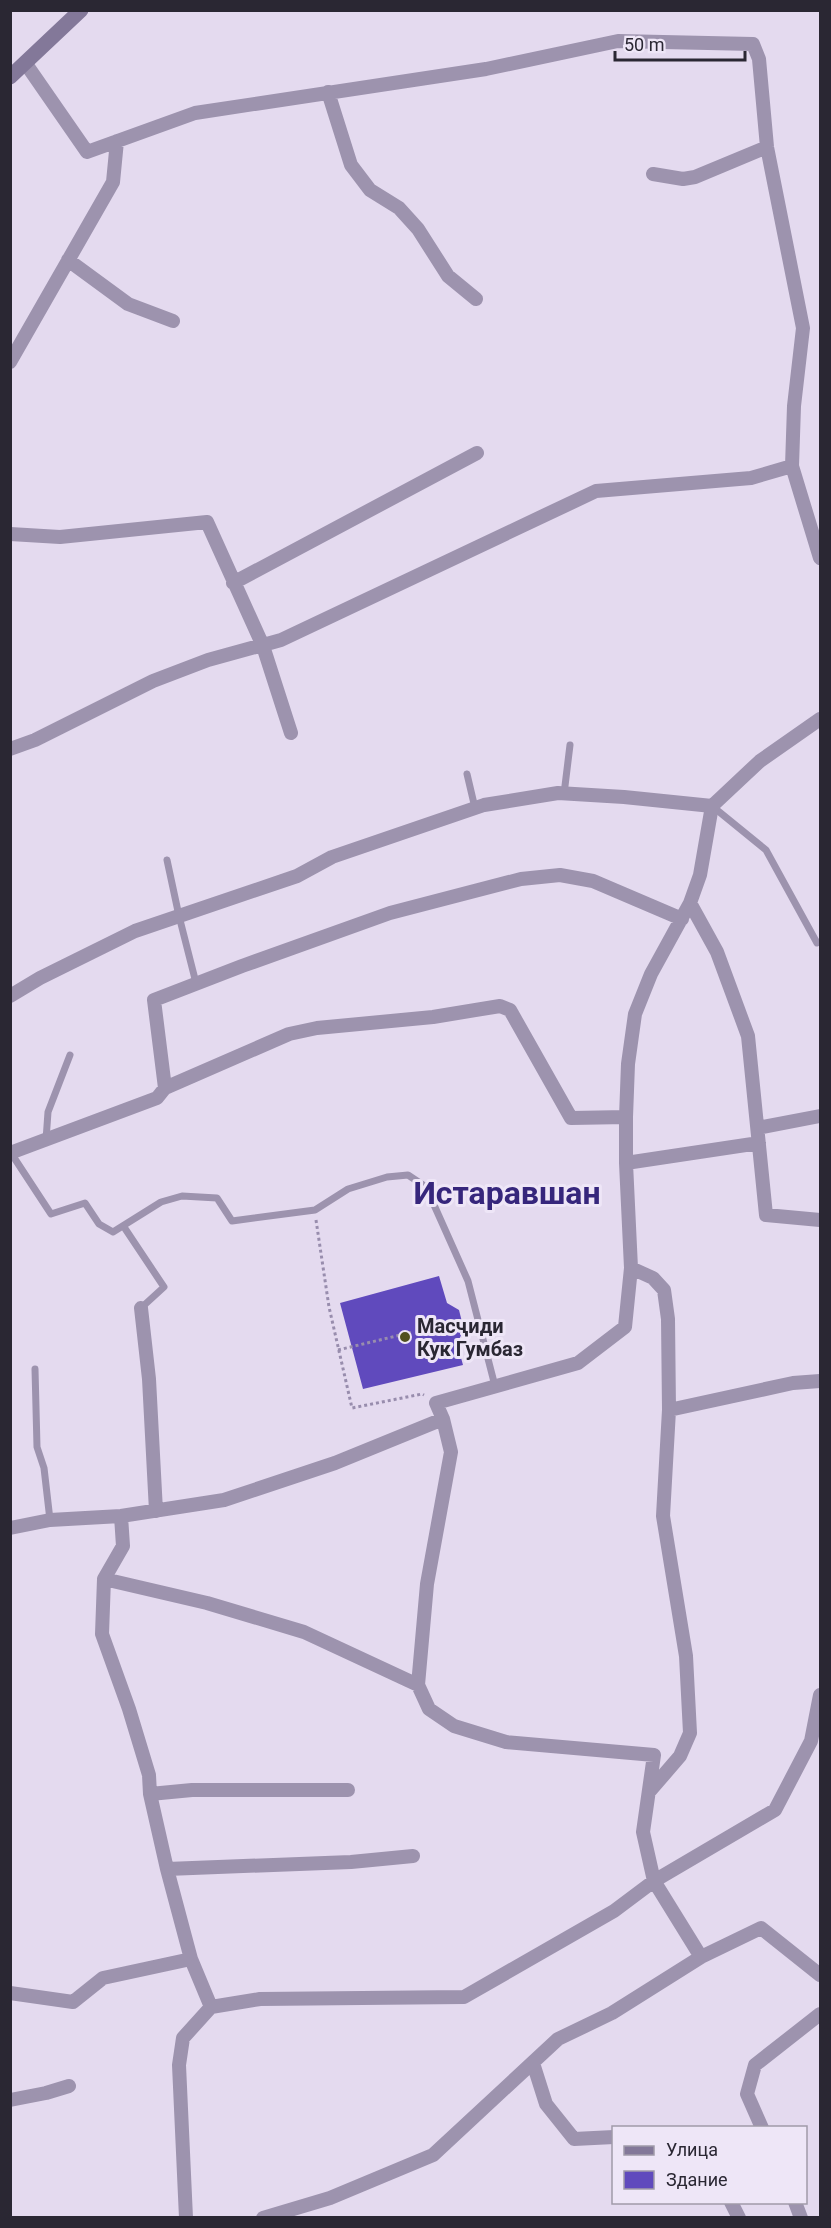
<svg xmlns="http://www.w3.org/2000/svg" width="831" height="2228" font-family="Roboto,sans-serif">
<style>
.building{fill:#604abd}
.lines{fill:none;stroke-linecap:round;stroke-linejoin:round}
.path{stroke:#988dad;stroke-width:3;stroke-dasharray:3 3;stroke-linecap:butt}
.service{stroke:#9d93ae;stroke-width:7}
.minor{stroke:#9d93ae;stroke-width:14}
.secondary{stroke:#837899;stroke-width:15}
.poi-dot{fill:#515120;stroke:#eee6f7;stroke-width:2}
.labels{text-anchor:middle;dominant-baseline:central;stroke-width:6;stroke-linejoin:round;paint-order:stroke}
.poi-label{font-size:20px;font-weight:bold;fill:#2a2733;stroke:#eee6f7;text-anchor:start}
.town-label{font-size:32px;font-weight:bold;fill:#36267c;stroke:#eee6f7}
</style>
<rect width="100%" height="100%" fill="#e4daef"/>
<path class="building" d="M439,1276l8,27 12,7 5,20 -7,13 6,22 -100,24 -23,-86z"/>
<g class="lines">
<path class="path" d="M316,1220l13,87 23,101 70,-14 2,1
M338,1350l75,-18"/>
<path class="service" d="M467,774l8,34
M564,794l6,-49
M712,806l54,44 51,93 3,-1
M167,860l12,56 17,67
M46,1140l2,-28 22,-57
M11,1153l40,61 34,-11 14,21 14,8 48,-30 21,-6 35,2 15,23 83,-11 33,-21 39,-12 21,-2 18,12 42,94 27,105
M124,1227l40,60 -23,21
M35,1369l2,78 7,21 6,52"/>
<path class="minor" d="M26,64l61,88 108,-39 291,-44 132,-28 135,3 6,15 8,88 36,181 -9,78 -2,60 28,92
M328,92l23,73 19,25 29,18 19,21 30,47 28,23
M653,174l30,5 12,-2 72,-30
M68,260l60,44 45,17
M10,362l103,-180 4,-41
M10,534l50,3 147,-15 56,124 28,87
M233,583l244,-130
M10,749l25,-9 118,-59 55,-21 73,-20 315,-149 155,-13 41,-12
M690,903l27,49 31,84 18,179 54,5
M10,996l30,-18 95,-47 162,-55 35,-19 152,-52 74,-12 66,4 88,9
M165,1088l-11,-88 88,-34 148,-53 131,-34 39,-4 33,6 89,38
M758,1128l62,-12
M10,1153l147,-55 8,-10 124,-54 28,-6 116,-11 67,-11 10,4 61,108 55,-1
M626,1163l133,-20
M631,1268l22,10 11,12 4,29 1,91 -6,106 23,140 4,77 -10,23 -31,36
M141,1308l8,71 7,132
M669,1410l124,-27 27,-2
M121,1516l2,30 -19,33 -2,55 27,75 20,66 1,19 17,75 24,90 20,48
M10,1528l40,-8 71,-4 103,-16 111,-37 108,-44
M104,1579l103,24 97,29 114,53
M150,1794l42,-4h156
M167,1869l184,-7 62,-6
M701,1957l-47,-76 -11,-49 11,-77 -148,-13 -52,-16 -25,-17 -11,-24 9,-101 24,-132 -8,-33 -7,-16 142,-40 47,-36 6,-59 -5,-105v-46l2,-53 7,-50 16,-40 39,-71 10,-28 12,-69 48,-45 60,-42
M10,1993l63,9 30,-24 88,-19
M533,2063l13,41 28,35 40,-2
M10,2100l36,-7 23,-7
M762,2128l-15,-34 8,-29 65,-51
M731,2202l8,16
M795,2202l6,16
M186,2218l-7,-153 4,-27 28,-31 49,-8 204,-2 150,-86 40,-30 121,-71 36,-69 9,-46
M263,2218l67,-20 103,-43 125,-116 54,-26 89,-56 60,-29 59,47"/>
<path class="secondary" d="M10,77l71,-67"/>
</g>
<circle class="poi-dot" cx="405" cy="1337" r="6"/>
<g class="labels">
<g class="poi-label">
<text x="417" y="1326">Масҷиди<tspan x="417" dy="23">Кук Гумбаз</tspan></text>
</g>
<g class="town-label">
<text x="507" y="1193">Истаравшан</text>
</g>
</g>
<rect width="831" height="2228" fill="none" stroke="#2a2733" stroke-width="24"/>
<rect x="612" y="2126" width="195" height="78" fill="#eee6f7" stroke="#a09aa9" stroke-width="1.5"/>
<rect x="624" y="2146" width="30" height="9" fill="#837899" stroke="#a09aa9" stroke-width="1.5"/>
<text x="666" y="2156" font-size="18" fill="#2a2733">Улица</text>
<rect x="624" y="2171" width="30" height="18" fill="#604abd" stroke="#a09aa9" stroke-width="1.5"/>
<text x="666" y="2186" font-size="18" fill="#2a2733">Здание</text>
<path d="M615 51v9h130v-9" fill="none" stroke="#2a2733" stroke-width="3"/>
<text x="624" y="51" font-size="18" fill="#2a2733" stroke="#eee6f7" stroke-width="4.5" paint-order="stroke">50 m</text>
</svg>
